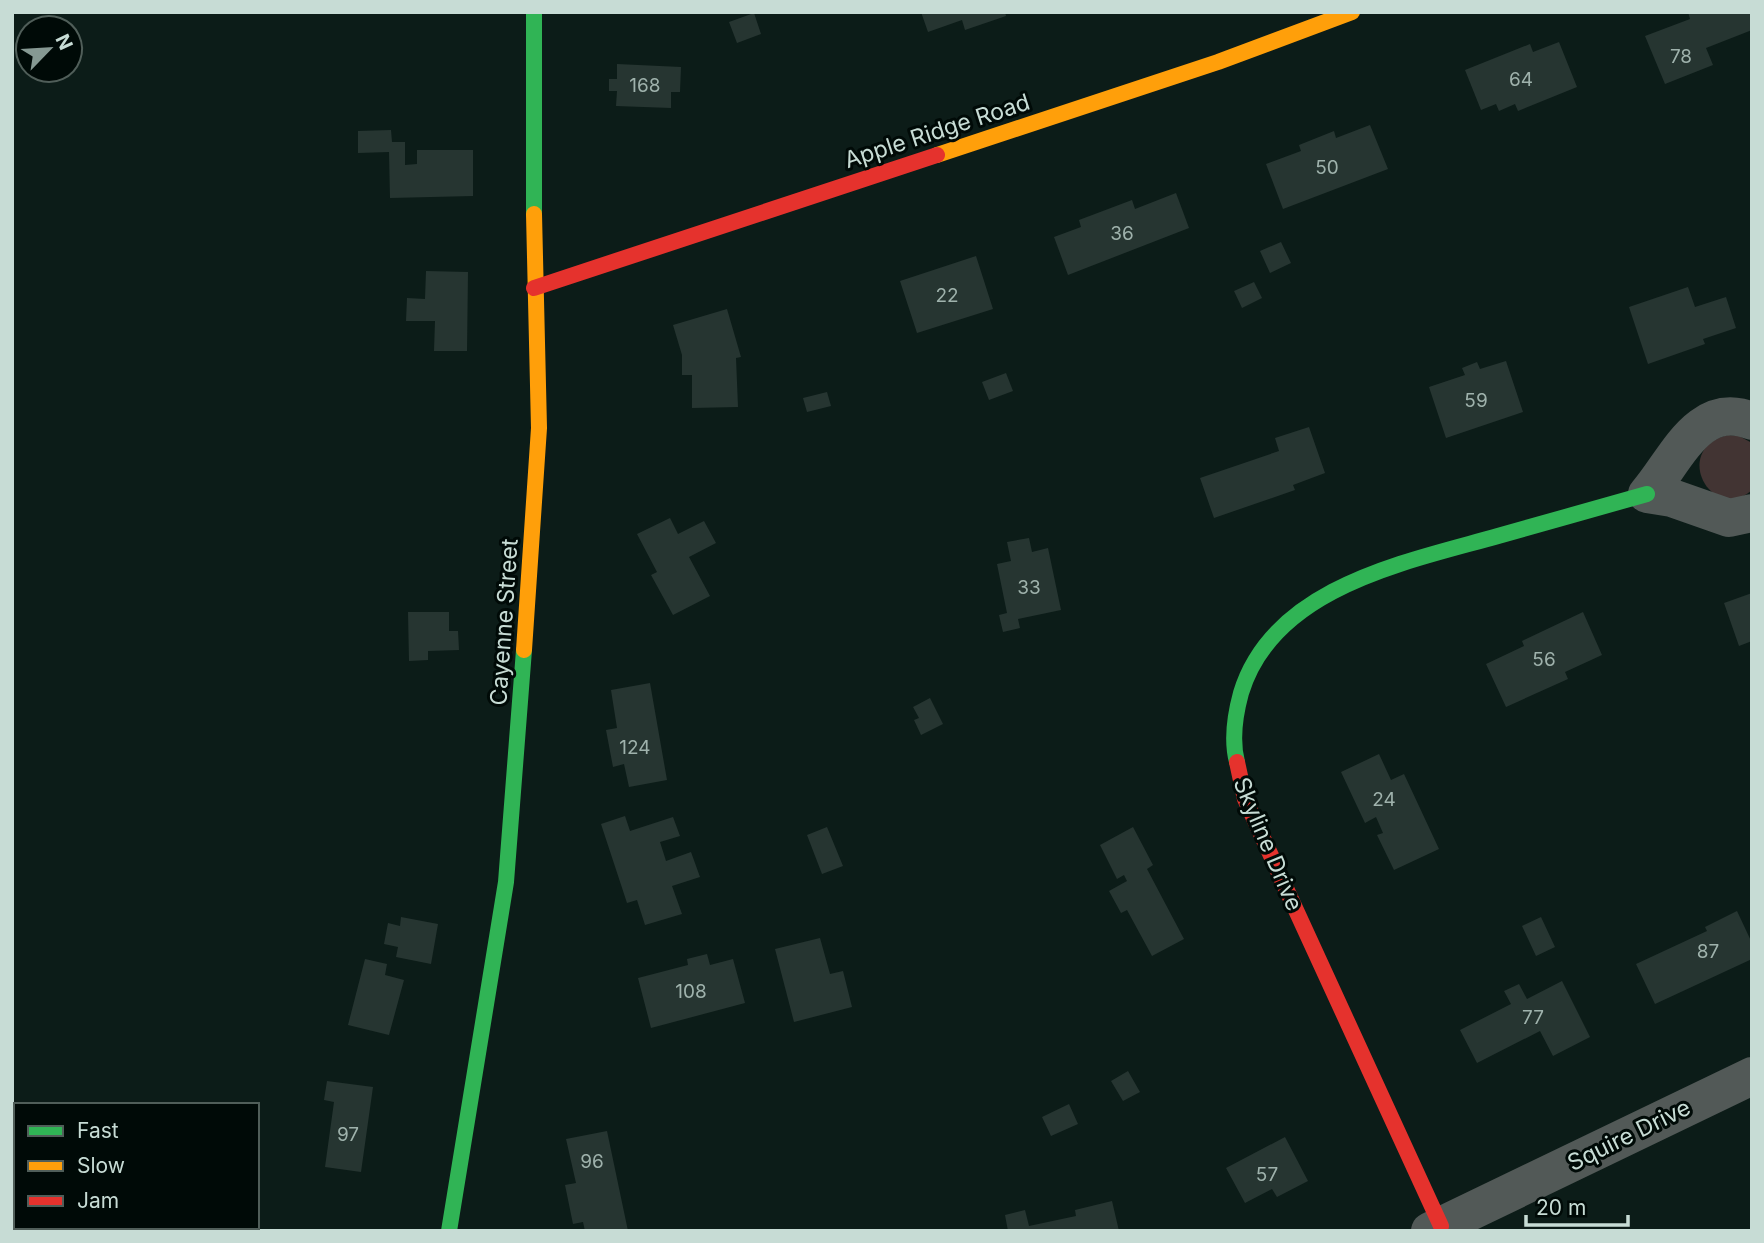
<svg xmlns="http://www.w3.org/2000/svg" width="1764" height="1243" font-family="Inter,sans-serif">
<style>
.green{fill:#423433}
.building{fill:#263531}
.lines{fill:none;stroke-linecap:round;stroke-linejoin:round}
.street{stroke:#525957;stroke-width:38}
.fast{stroke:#30b455;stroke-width:16}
.slow{stroke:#ff9f0a;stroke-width:16}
.jam{stroke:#e5322d;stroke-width:16}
.labels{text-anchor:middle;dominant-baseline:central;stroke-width:6;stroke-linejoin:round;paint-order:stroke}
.number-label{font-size:19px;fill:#9fb2ac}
.street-label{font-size:23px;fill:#c7dcd5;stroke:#000a07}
</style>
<rect width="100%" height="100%" fill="#0c1c18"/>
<path class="green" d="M1728,435l11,1 13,7v47c-40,35 -82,-41 -24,-55z"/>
<path class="building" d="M921,12h84l1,4 -41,14 -3,-10 -34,12z
M1688,12h64v18l-46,18 7,17 -48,19 -20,-48 45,-17z
M754,13l7,21 -24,9 -8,-21z
M1559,42l18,45 -59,24 -3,-7 -16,7 -3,-7 -15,6 -16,-40 65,-26 3,8z
M617,64l64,3 -1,25h-9v16l-55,-2 1,-15h-8v-12h8z
M1370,125l18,44 -105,40 -17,-45 35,-13 -2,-6 35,-14 2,7z
M391,130l1,12h13v23l12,-1v-14h56v46l-83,2 -1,-46 -31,1v-22z
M1176,193l13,35 -121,47 -14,-38 27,-10 -2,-7 53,-20 3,9z
M1281,242l10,21 -21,10 -10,-22z
M976,256l17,53 -76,24 -17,-52z
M426,271l42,1 -1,79h-33l1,-30h-29l1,-23 18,1z
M1254,282l8,16 -20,10 -8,-17z
M1688,287l7,20 31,-10 10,31 -33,11 2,5 -57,20 -19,-57z
M727,309l14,48 -5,1 2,49 -46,1v-33h-10v-20l-9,-30z
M1506,361l17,51 -77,26 -17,-51 36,-12 -3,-7 15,-6 3,7z
M1006,373l7,18 -24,9 -7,-18z
M827,392l4,14 -24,6 -4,-14z
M1309,427l16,46 -32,12 2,5 -81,28 -14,-40 79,-27 -4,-13z
M670,518l8,16 26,-13 12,22 -27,14 21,39 -37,19 -22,-40 6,-3 -20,-38z
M1029,538l3,14 16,-4 13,62 -43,9 2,9 -17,4 -4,-17 8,-2 -10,-49 14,-3 -4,-19z
M1752,593v48l-13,5 -15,-43z
M408,612h41v19h9l1,19 -31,1v9l-19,1z
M1583,612l19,43 -37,17 3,7 -62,28 -20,-43 38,-18 -2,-5z
M650,683l17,97 -38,7 -5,-23 -11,3 -7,-37 11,-2 -6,-38z
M930,698l13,26 -22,11 -7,-15 5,-2 -6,-11z
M1379,754l12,26 13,-6 35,75 -45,21 -17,-35 6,-2 -7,-16 -11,6 -24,-51z
M625,816l5,15 43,-14 7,19 -20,6 6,19 25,-9 9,25 -28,9 10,28 -37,11 -8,-25 -10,3 -26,-79z
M827,827l16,39 -21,8 -15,-39z
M1133,827l20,38 -6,4 37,70 -32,17 -25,-46 -6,3 -12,-22 18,-10 -3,-6 -7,4 -17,-34z
M1737,911l15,32v16l-97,45 -19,-40 71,-33 -2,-4z
M401,917l37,7 -7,40 -35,-7 2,-10 -14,-3 4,-21 12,3z
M1541,917l14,30 -19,9 -14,-30z
M820,938l10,36 13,-3 9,36 -58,15 -19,-73z
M707,954l3,11 23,-6 12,44 -94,25 -13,-50 50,-13 -1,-6z
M365,959l22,5 -2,11 19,5 -15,55 -41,-10z
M1562,981l28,56 -37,19 -13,-25 -63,32 -17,-33 51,-26 -7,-13 15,-7 8,15z
M1128,1071l12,21 -17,9 -12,-20z
M327,1081l46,6 -12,85 -36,-5 9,-65 -10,-2z
M1069,1104l9,20 -27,12 -9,-19z
M607,1131l21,100h-43l-2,-9 -10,2 -8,-39 11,-2 -10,-44z
M1285,1137l23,44 -31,16 -5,-8 -27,14 -19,-35z
M1112,1201l7,30h-111l-3,-16 20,-5 4,16 47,-10 -1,-6z"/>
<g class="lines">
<path class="street" d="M1752,421c-54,-22 -76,40 -105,73l25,4 57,20 23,-5
M1430,1231l322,-155"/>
<path class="fast" d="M534,12v202
M1237,762c-6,-23 -2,-47 4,-69 32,-106 165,-131 257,-157 50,-14 99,-28 149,-42
M449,1231l57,-349 18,-232"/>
<path class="slow" d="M937,155l281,-93 134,-50
M524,650l15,-222 -5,-214"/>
<path class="jam" d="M534,288l403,-133
M1237,762l8,37 196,427"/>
</g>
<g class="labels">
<g class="number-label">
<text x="1681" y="56">78</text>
<text x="1521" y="79">64</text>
<text x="645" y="85">168</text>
<text x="1327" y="167">50</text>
<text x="1122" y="233">36</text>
<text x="947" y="295">22</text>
<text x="1476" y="400">59</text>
<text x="1029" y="587">33</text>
<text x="1544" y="659">56</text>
<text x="635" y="747">124</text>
<text x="1384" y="799">24</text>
<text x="1708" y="951">87</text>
<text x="691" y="991">108</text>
<text x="1533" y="1017">77</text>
<text x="348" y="1134">97</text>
<text x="592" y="1161">96</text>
<text x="1267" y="1174">57</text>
</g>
<g class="street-label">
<text transform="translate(937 131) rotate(-18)">Apple Ridge Road</text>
<text transform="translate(504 622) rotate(-86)">Cayenne Street</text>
<text transform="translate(1268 844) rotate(67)">Skyline Drive</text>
<text transform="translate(1629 1135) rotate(-26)">Squire Drive</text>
</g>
</g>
<rect width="1764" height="1243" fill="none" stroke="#c7dcd5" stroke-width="28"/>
<rect x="14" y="1103" width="245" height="126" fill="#000a07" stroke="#505e59" stroke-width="2"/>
<rect x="28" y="1126" width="35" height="10" fill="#30b455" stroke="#505e59" stroke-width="2"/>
<text x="77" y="1138" font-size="21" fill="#c7dcd5">Fast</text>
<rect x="28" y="1161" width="35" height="10" fill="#ff9f0a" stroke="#505e59" stroke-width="2"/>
<text x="77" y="1173" font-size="21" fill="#c7dcd5">Slow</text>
<rect x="28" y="1196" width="35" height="10" fill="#e5322d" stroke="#505e59" stroke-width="2"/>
<text x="77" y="1208" font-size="21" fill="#c7dcd5">Jam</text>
<g transform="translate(49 49) rotate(65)"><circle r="33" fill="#000a07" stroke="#505e59" stroke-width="2"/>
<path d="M0-5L12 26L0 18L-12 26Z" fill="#869993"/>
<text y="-10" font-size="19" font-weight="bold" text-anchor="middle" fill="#c7dcd5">N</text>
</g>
<path d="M1526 1215v10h102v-10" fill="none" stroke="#c7dcd5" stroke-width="3.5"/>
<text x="1536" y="1215" font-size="21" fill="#c7dcd5" stroke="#000a07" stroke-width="5" paint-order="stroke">20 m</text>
</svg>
